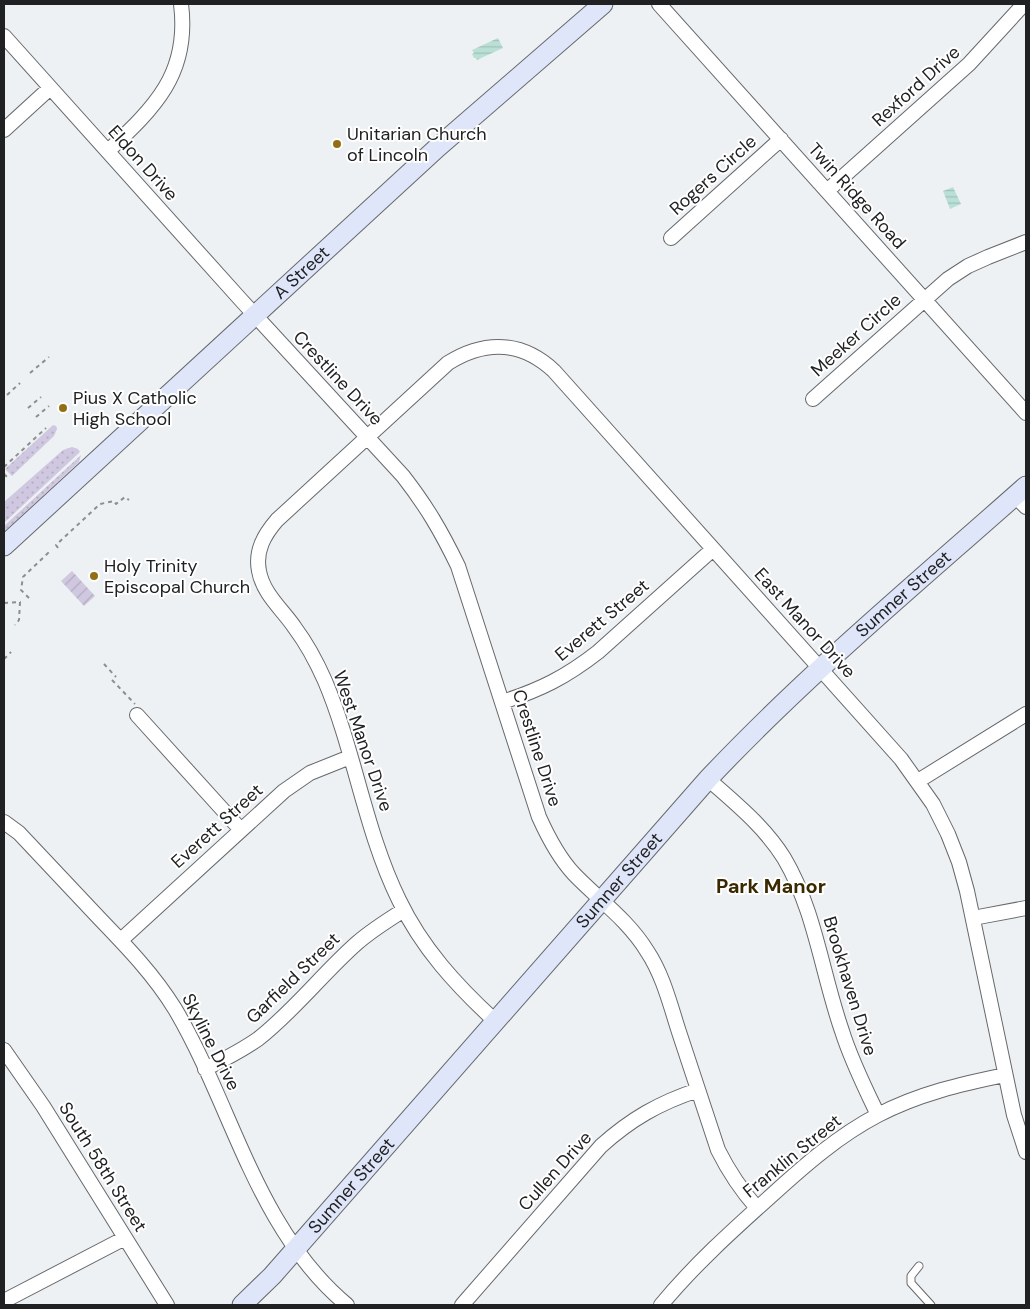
<svg xmlns="http://www.w3.org/2000/svg" width="1030" height="1309" font-family="'DM Sans',sans-serif">
<style>
.grass{fill:url(#grass-dots)}
.garden{fill:url(#garden-furrows)}
.water{fill:url(#water-rules)}
.lines{fill:none;stroke-linecap:round;stroke-linejoin:round}
.lane-casing{stroke:#66696b;stroke-width:9}
.street-casing{stroke:#66696b;stroke-width:16}
.secondary-casing{stroke:#66696b;stroke-width:21}
.path{stroke:#8c8e8f;stroke-width:2;stroke-dasharray:4 4;stroke-linecap:butt}
.lane{stroke:#fff;stroke-width:7}
.street{stroke:#fff;stroke-width:14}
.secondary{stroke:#e0e6fa;stroke-width:19}
.poi-dot{fill:#926e15;stroke:#fff;stroke-width:2}
.labels{text-anchor:middle;dominant-baseline:central;stroke-width:4;stroke-linejoin:round;paint-order:stroke}
.street-label{font-size:18px;fill:#202122;stroke:#fff}
.poi-label{font-size:18px;fill:#202122;stroke:#fff;text-anchor:start}
.quarter-label{font-size:20px;font-weight:bold;fill:#3a2900;stroke:#fff}
</style>
<defs>
<pattern id="grass-dots" width="8" height="8" patternUnits="userSpaceOnUse" patternTransform="scale(1.25)"><rect width="8" height="8" fill="#d0c8e0"/><path d="M2 2h.1M6 6h.1" fill="none" stroke="#b2acc0" stroke-width="1.8" stroke-linecap="round"/></pattern>
<pattern id="garden-furrows" width="10" height="10" patternUnits="userSpaceOnUse" patternTransform="scale(1.25)"><rect width="10" height="10" fill="#d0c8e0"/><path d="M-1 1l2-2M0 10L10 0M9 11l2-2" fill="none" stroke="#b2acc0"/></pattern>
<pattern id="water-rules" width="6" height="5" patternUnits="userSpaceOnUse" patternTransform="scale(1.25)"><rect width="6" height="5" fill="#bae0d6"/><path d="M0 2.5h6" fill="none" stroke="#a0c0b7"/></pattern>
</defs>
<rect width="100%" height="100%" fill="#eef1f3"/>
<path class="grass" d="M53,425l3,1 1,3 -3,7 -42,40 -7,-7z
M72,447l6,2 2,3 -76,71v-21l59,-52z
M81,455l-2,7 -75,70v-6z"/>
<path class="garden" d="M72,571l23,25 -11,10 -23,-25z"/>
<path class="water" d="M498,38l5,10 -26,12 -1,-2h-2l-2,-4 2,-1 -2,-3z
M953,187l8,17 -11,5 -7,-18z"/>
<g class="lines">
<defs>
<path id="lane" d="M919,1266l-8,10v7l20,22"/>
<path id="street" d="M659,4l367,409
M4,36l237,264 162,176c24,31 38,55 55,90l81,251c9,20 20,41 35,57 25,26 54,46 73,77 16,24 23,53 32,81 13,39 26,79 39,118 11,22 23,40 39,58
M4,130l46,-42
M108,151c46,-43 82,-77 73,-147
M827,191l142,-127 55,-60
M671,238l110,-99
M813,399l135,-120 20,-13 20,-9 38,-15
M1015,496l11,11
M502,702c38,-12 64,-25 96,-50l115,-103
M137,715l104,115
M708,779c27,24 56,47 76,79 31,52 38,116 58,173 9,29 23,57 36,84
M918,781l108,-67
M4,822l15,11c27,29 54,57 81,86 27,28 54,56 75,90 58,98 81,220 172,296
M973,918l53,-10
M121,940l163,-149 26,-18 40,-16
M495,1021c-39,-36 -73,-73 -96,-121 -34,-69 -44,-148 -74,-219 -8,-18 -18,-37 -30,-53 -12,-18 -32,-34 -36,-57 -4,-20 5,-36 18,-51l171,-157c37,-23 74,-22 106,8l347,388 32,45 15,30 11,28 8,29 47,224 12,37
M4,1050l39,56 124,199
M205,1069c18,-9 36,-18 53,-30 36,-28 65,-66 99,-96 15,-13 31,-23 47,-33
M4,1301l121,-63
M462,1305l139,-159c30,-27 58,-43 97,-56
M661,1305c33,-40 72,-75 111,-110 33,-30 66,-59 106,-80 40,-21 83,-31 127,-40"/>
<g id="secondary">
<path id="s1" d="M4,546l434,-399 165,-143"/>
<path id="s2" d="M242,1305l30,-29 436,-497c99,-105 210,-197 318,-293"/>
</g>
</defs>
<use href="#lane" class="lane-casing"/>
<use href="#street" class="street-casing"/>
<use href="#secondary" class="secondary-casing"/>
<path class="path" d="M30,373l19,-16
M7,395l13,-12
M28,408l13,-11
M36,417l13,-11
M4,467l42,-39
M4,474l5,5
M58,548l-2,-3 44,-41 14,-3 2,3 9,-7 4,3
M29,598l-8,-8 2,-13 25,-24 2,2
M4,603l16,-1 -1,18 -4,5
M4,659l7,-7
M104,664l12,13
M112,680l23,24"/>
<use href="#lane" class="lane"/>
<use href="#street" class="street"/>
<use href="#secondary" class="secondary"/>
</g>
<g class="poi-dot">
<circle cx="337" cy="144" r="5"/>
<circle cx="63" cy="408" r="5"/>
<circle cx="94" cy="576" r="5"/>
</g>
<g class="labels">
<g class="street-label">
<text transform="translate(916 86) rotate(-42)">Rexford Drive</text>
<text transform="translate(143 163) rotate(48)">Eldon Drive</text>
<text transform="translate(713 175) rotate(-42)">Rogers Circle</text>
<text transform="translate(857 196) rotate(48)">Twin Ridge Road</text>
<text stroke="none"><textPath href="#s1" startOffset="404">A Street</textPath></text>
<text transform="translate(856 335) rotate(-42)">Meeker Circle</text>
<text transform="translate(338 378) rotate(47)">Crestline Drive</text>
<text stroke="none"><textPath href="#s2" startOffset="972">Sumner Street</textPath></text>
<text transform="translate(602 620) rotate(-40)">Everett Street</text>
<text transform="translate(805 623) rotate(48)">East Manor Drive</text>
<text transform="translate(363 741) rotate(71)">West Manor Drive</text>
<text transform="translate(537 748) rotate(72)">Crestline Drive</text>
<text transform="translate(217 826) rotate(-42)">Everett Street</text>
<text stroke="none"><textPath href="#s2" startOffset="568">Sumner Street</textPath></text>
<text transform="translate(293 978) rotate(-44)">Garfield Street</text>
<text transform="translate(850 986) rotate(73)">Brookhaven Drive</text>
<text transform="translate(211 1042) rotate(63)">Skyline Drive</text>
<text transform="translate(792 1156) rotate(-39)">Franklin Street</text>
<text transform="translate(103 1167) rotate(58)">South 58th Street</text>
<text transform="translate(555 1171) rotate(-48)">Cullen Drive</text>
<text stroke="none"><textPath href="#s2" startOffset="162">Sumner Street</textPath></text>
</g>
<g class="poi-label">
<text x="347" y="134">Unitarian Church<tspan x="347" dy="21">of Lincoln</tspan></text>
<text x="73" y="398">Pius X Catholic<tspan x="73" dy="21">High School</tspan></text>
<text x="104" y="566">Holy Trinity<tspan x="104" dy="21">Episcopal Church</tspan></text>
</g>
<g class="quarter-label">
<text x="771" y="886">Park Manor</text>
</g>
</g>
<rect width="1030" height="1309" fill="none" stroke="#202122" stroke-width="10"/>
</svg>
